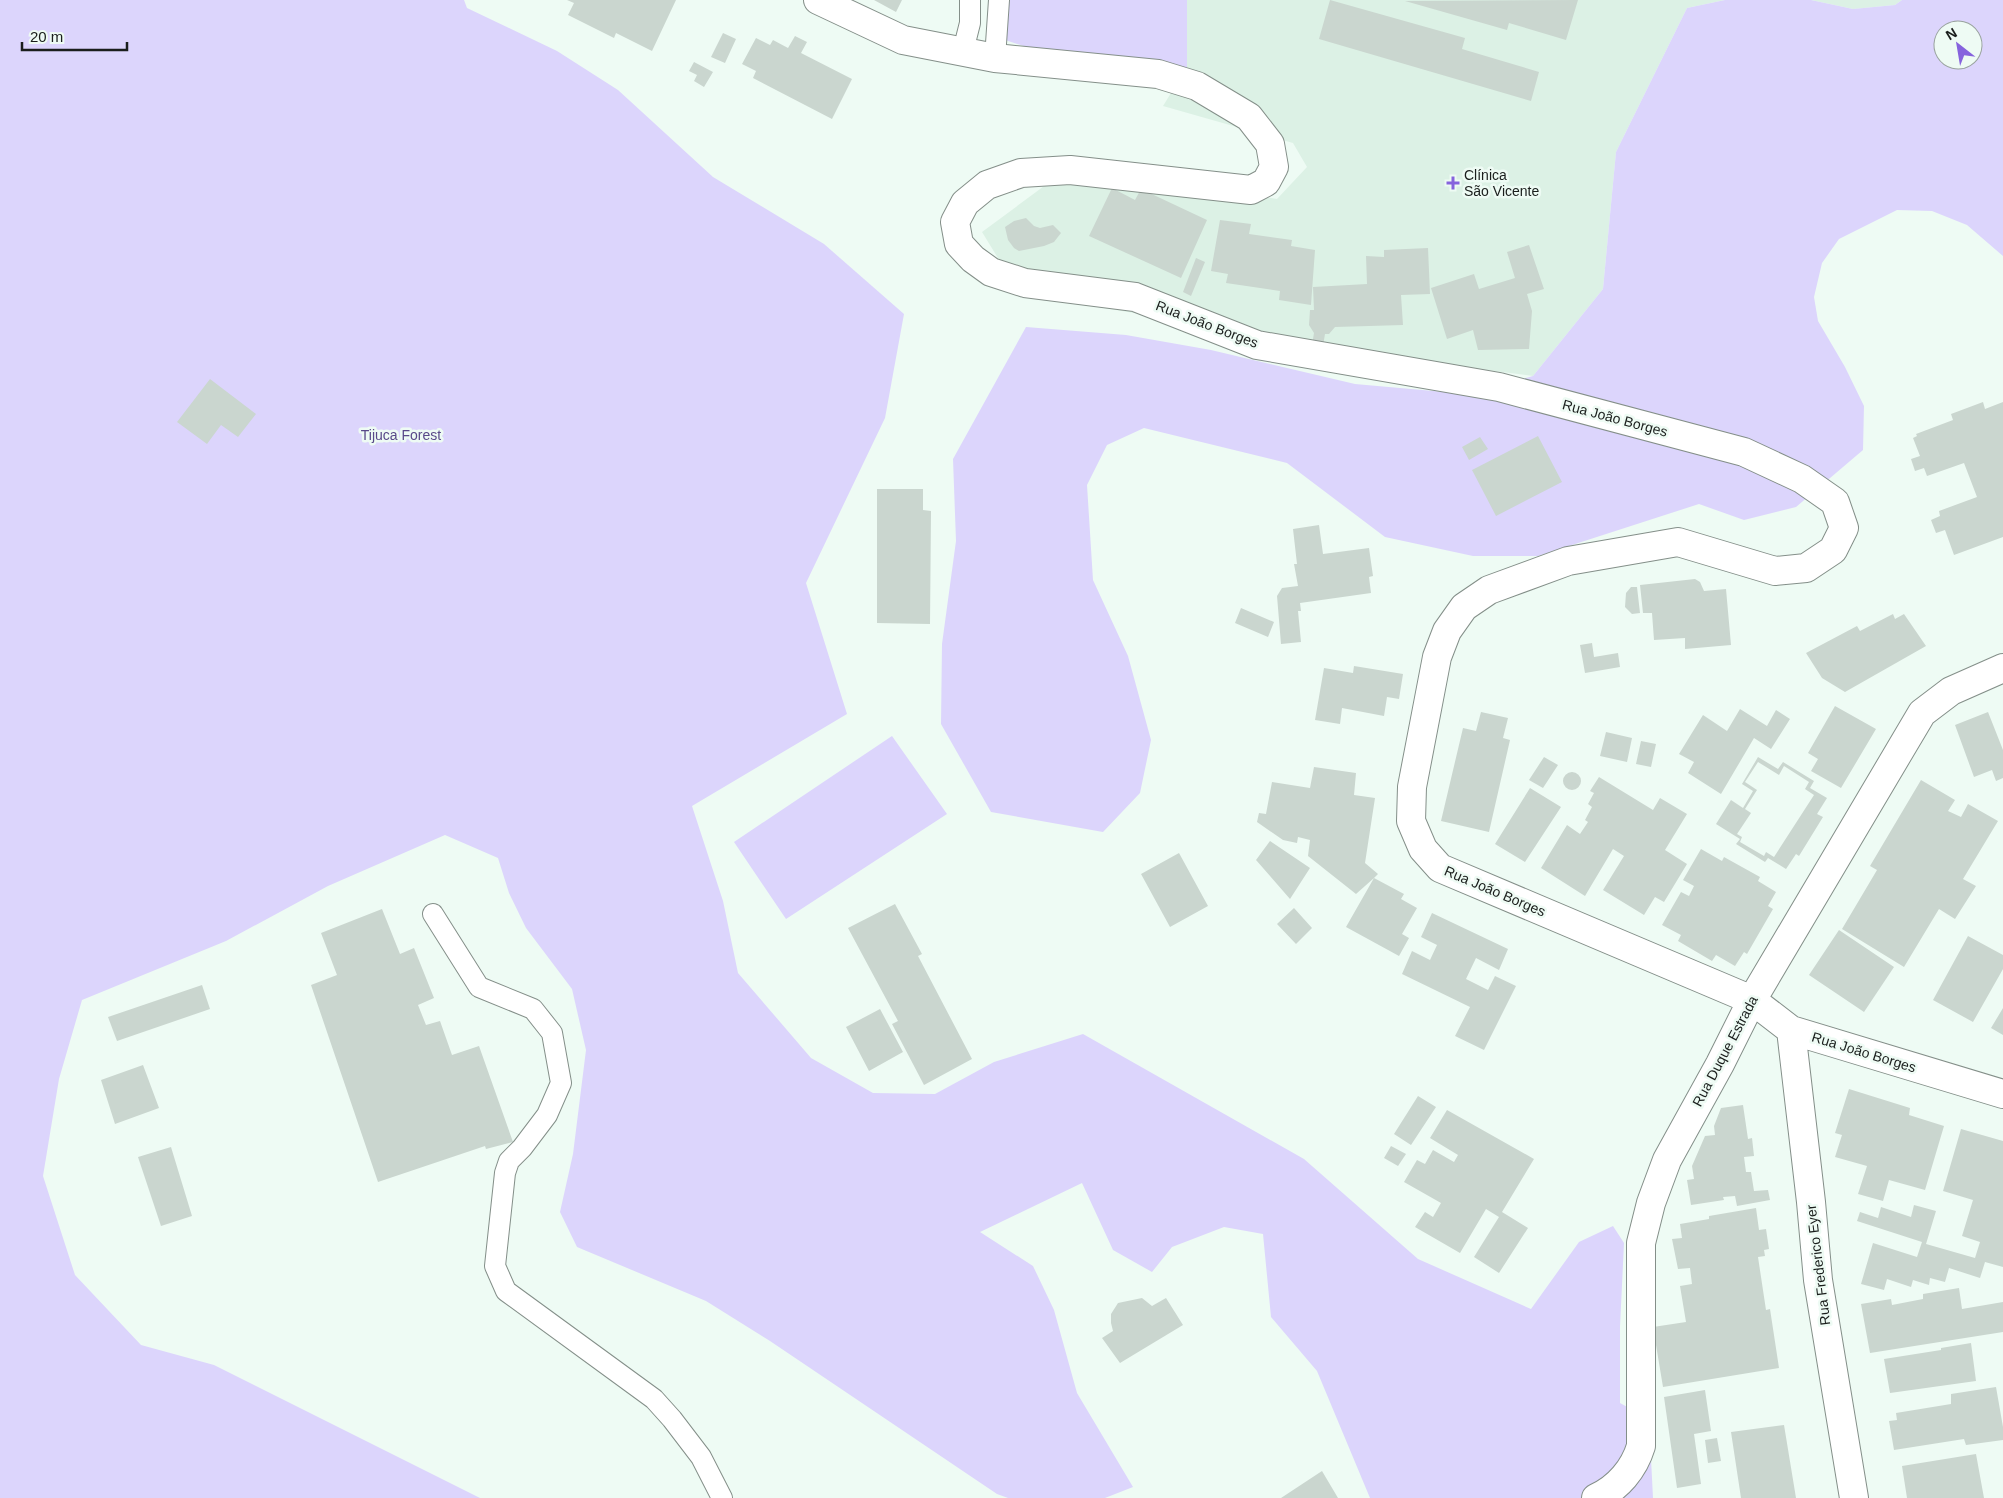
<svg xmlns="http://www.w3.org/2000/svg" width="2003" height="1498" font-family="Helvetica,sans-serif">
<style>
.built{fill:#dcf1e5}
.green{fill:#dcd5fc;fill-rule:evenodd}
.building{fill:#cad6cf;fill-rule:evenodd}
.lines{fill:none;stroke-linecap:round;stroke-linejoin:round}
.service-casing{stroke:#848f89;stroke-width:22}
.minor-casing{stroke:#848f89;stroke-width:30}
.service{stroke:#fff;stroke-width:20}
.minor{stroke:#fff;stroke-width:28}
.poi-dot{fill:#8663dd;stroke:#eefbf4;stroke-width:2}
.labels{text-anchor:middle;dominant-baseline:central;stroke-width:5;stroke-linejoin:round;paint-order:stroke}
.poi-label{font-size:14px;fill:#1a1e1c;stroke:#eefbf4;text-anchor:start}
.street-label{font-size:14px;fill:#1a1e1c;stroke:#eefbf4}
.park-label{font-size:14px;fill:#594989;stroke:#eefbf4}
</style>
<rect width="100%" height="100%" fill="#eefbf4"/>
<path class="built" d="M1187,0h538l-38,8 -71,144 -13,137 -70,87 -93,-12 -420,-70 -38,-62 92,-68 203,35 30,-32 -14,-24 -130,-37 24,-39z
M1811,0h91l-7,5 -42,4z"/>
<path class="green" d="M0,0h464l3,8 90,43 61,39 95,87 111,67 80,70 -19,104 -79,165 41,131 -155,92 31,95 15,72 73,85 62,35 62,1 59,-32 89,-28 221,125 114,100 113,50 48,-67 34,-16 11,17 -4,84v76l29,16 4,79h-283l-53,-127 -46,-54 -8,-83 -39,-7 -52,20 -20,25 -39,-22 -31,-67 -102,49 53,34 21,44 23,83 56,94 -28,11h-97l-11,-4 -227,-153 -64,-40 -129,-54 -17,-35 13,-58 13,-104 -14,-61 -46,-61 -17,-35 -11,-35 -53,-23 -117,51 -102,55 -144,59 -23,79 -16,97 32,99 66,70 73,20 266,133h-480z
M1007,0h180v67l-42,18 -143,-46z
M1725,0h86l42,9 42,-4 7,-5h101v256l-36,-31 -35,-14 -35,-1 -58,29 -17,24 -8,34 4,24 27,46 19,39 -1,44 -67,57 -52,13 -45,-16 -161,52h-65l-88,-19 -98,-74 -143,-35 -37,17 -20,40 6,95 35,76 23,84 -11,53 -37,39 -112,-20 -50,-88 1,-80 14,-103 -3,-82 73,-132 100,8 85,15 144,34 112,10 66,-18 70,-87 13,-137 71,-144zM1943,30h30v30h-30z
M892,736l55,78 -161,105 -52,-77z"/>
<path class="building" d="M567,0h109l-24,51 -36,-18 -2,5 -46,-23 6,-12z
M874,0h28l-6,12z
M1330,0l135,38 -3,11 77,23 -8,29 -212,-62z
M1578,0l-12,40 -57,-17 -2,7 -102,-29z
M723,33l13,6 -11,24 -14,-6z
M795,36l12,6 -6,11 51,26 -20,40 -79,-41 3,-7 -14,-7 14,-26 14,7 3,-5 15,8z
M694,62l19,10 -9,15 -10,-6 3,-6 -8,-4z
M1112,188l23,12 6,-11 66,31 -26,58 -92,-42z
M1026,218l8,8 6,2 13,-3 8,8 -7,9 -10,4 -25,5 -5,-3 -6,-8 -3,-13 9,-6z
M1220,220l31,4 -2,10 43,6 -1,6 24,4 -4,55 -32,-5 1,-9 -54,-8 2,-9 -17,-3z
M1529,245l15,44 -17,5 5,17 -3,38 -51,1 -5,-20 -26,9 -16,-51 43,-14 5,15 36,-11 -8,-26z
M1428,248l2,46 -29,1 2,30 -68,2 -6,7h-4l-2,12 -11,-1 2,-12 -5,-8 1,-15h4l-1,-23 54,-3 -1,-28 18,1v-7z
M1196,258l9,4 -14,34 -8,-4z
M210,379l46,35 -18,23 -17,-12 -14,19 -30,-22z
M1983,402l2,7 18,-7v135l-49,18 -9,-25 -9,3 -5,-13 9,-4 -1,-5 38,-14 -13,-34 -37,13 -3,-8 -9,3 -4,-12 9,-3 -7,-18 4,-2 -1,-2 37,-14 -2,-6z
M1538,436l24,46 -66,34 -24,-46z
M1480,437l8,12 -19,11 -7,-13z
M877,489h46v21l8,1 -1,113 -53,-1z
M1319,525l4,29 46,-6 4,28 -4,1 2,16 -71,10 1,8h-3l3,31 -20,2 -4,-48 5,-8 16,-2 -4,-22h3l-4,-35z
M1695,579l5,3 4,9 22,-2 5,56 -46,4v-11l-31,2 -2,-27h-9l-3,-28z
M1631,587h6l3,26 -8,1 -7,-7 1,-14z
M1241,608l33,14 -6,15 -33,-14z
M1893,614l2,5 9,-5 22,32 -81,46 -23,-14 -16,-25 51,-27 3,5z
M1592,643l2,14 24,-4 2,14 -35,6 -5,-28z
M1354,666l49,8 -4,25 -12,-2 -3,19 -42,-8 -2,16 -25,-4 9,-52 29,5z
M1835,706l41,23 -35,59 -30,-17 7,-12 -10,-6z
M1740,709l27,17 9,-16 14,9 -19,30 -17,-11 -33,56 -33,-21 6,-11 -15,-8 24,-39 24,16z
M1481,712l27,6 -5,20 7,2 -21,92 -48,-11 22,-93 13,3z
M1988,712l15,38v28l-7,3 -4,-11 -18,7 -19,-52z
M1606,732l26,6 -5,24 -27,-6z
M1641,741l15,3 -5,23 -15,-3z
M1544,757l14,8 -15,23 -14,-8z
M1758,757l20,12 5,-7 31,19 -4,7 17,10 -10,16 6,3 -24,39 -3,-2 -10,15 -18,-11 -3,4 -29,-18 4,-5 -24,-15 15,-24 12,8 10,-17 -11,-7zM1758,762l21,13 5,-9 25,16 -4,7 9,6 -40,62 -8,-5 -2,4 -24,-14 2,-5 -5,-3 14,-21 -6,-4 12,-19 -12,-8z
M1314,767l42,6 -2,22 21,3 -10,65 13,11 -4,4 30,16 -3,5 16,9 -15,26 7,4 -10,18 -53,-29 28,-49 -18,16 -48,-38 2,-16 -12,-3 -1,6 -14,-3 -26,-18 2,-9 7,1 6,-32 38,6z
M1563 781a9 9 0 1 1 18 0a9 9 0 1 1-18 0Z
M1599,777l54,33 7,-12 27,16 -22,36 22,14 -23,38 -9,-5 -11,18 -41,-25 21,-34 -11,-7 -28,47 -44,-28 26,-43 13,9 8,-12 -3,-2 7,-13 -4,-3 6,-11 -4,-2z
M1921,780l34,20 -7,11 13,6 7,-13 30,17 -35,58 13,7 -21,33 -16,-10 -35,58 -62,-38 35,-59 -7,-4z
M1530,788l31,19 -36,55 -30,-18z
M1270,841l40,27 -20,31 -34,-39z
M1701,849l21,12 2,-4 36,20 -2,4 18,11 -8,14 5,3 -26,45 -3,-2 -9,14 -19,-11 -4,6 -34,-20 3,-6 -19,-10 19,-33 8,4 5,-10 -11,-6z
M1179,853l29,53 -38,21 -29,-53z
M895,904l27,50 -4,2 54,103 -48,26 -32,-61 6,-3 -50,-93z
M1294,908l18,20 -16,16 -19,-20z
M382,909l18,45 14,-6 20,50 -16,7 8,20 14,-4 12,34 27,-9 34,96 -27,7 -1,-3 -107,36 -67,-197 26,-10 -16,-42z
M1432,913l76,36 -9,21 -23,-12 -10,21 22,11 7,-14 21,10 -32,64 -29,-14 15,-29 -68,-33 10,-23 18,9 7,-15 -16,-8z
M1839,930l55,37 -30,45 -55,-37z
M1968,936l35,19v14l-30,53 -40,-22z
M202,985l8,24 -93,32 -9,-24z
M2003,1008v27l-12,-7z
M880,1009l23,43 -34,19 -23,-44z
M143,1065l16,43 -44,16 -14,-44z
M1849,1089l61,19 -1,7 35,11 -19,64 -36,-10 -6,21 -25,-7 9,-28 -32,-9 7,-22 -7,-2z
M1418,1096l18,11 -25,38 -17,-11z
M1743,1105l5,34 4,-1 2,18 -10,1 2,15h5l3,19 14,-1 2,10 -33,6 -2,-10 -12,1 1,3 -33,5 -4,-25 7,-1 -2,-13 13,-30 10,-1 -1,-9 7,-18z
M1447,1110l87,49 -32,53 26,16 -29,45 -25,-16 25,-40 -13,-8 -26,44 -45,-26 10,-15 8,5 8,-14 -37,-21 13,-22 8,4 8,-14 21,12 4,-7 -28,-17z
M1961,1129l42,12v126l-18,-5 -5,16 -31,-10 -4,14 -15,-4 -1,7 -16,-5 -2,7 -24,-8 -3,11 -23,-6 12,-41 44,14 5,-15 -65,-21 3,-9 18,6 3,-11 30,10 3,-12 22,6 -10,33 49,14 5,-16 -18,-6 11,-36 -30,-9z
M1391,1146l15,8 -8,12 -14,-8z
M171,1147l21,69 -31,10 -23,-69z
M1756,1208l3,22 7,-1 3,20 -5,1 1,6 -7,1 8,53 4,-1 9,59 -116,19 -10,-60 33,-5 -6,-36 12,-2 -2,-16 -12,1 -6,-30 10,-1 -2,-14 29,-5v-3z
M1959,1288l3,21 41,-7v30l-133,21 -9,-49 30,-5 1,6 31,-6v-5z
M1142,1298l10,8 14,-8 17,27 -63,38 -18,-25 11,-7 -2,-8v-9l7,-11z
M1971,1343l5,38 -86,12 -6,-34 57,-9v-2z
M1996,1387l7,40v13l-37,5 -2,-6 -70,11 -5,-29 8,-1 -1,-7 55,-9v-10z
M1705,1390l6,41 -17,3 7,50 -24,4 -13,-91z
M1784,1425l12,73h-55l-10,-66z
M1717,1438l4,23 -13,2 -3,-23z
M1976,1454l8,44h-77l-5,-32z
M1322,1471l16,27h-57z"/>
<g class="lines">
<defs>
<path id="service" d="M963,51l7,-28v-23
M995,58l4,-58
M433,914l46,73 54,22 19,24 9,50 -14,32 -25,33 -13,13 -4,12 -10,93 11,25 148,108 18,20 29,38 21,41"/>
<path id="minor" d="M818,0l85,40 92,18 163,16 39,12 52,31 21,27 4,23 -8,15 -15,8 -181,-20 -49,3 -34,12 -22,18 -10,19 4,22 14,15 18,13 34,11 110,14 122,48 242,42 245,65 58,27 33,23 9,26 -11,22 -27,18 -31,3 -97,-29 -110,19 -79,29 -25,17 -17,24 -10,26 -25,130 -1,34 12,28 17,19 312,132 39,30 212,64
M1791,1030l20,172 7,78 36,218
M1596,1498c22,-10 38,-29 45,-52v-203l10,-40 16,-43 53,-96 32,-64 170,-287 29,-22 52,-23"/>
</defs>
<use href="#service" class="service-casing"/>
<use href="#minor" class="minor-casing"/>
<use href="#service" class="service"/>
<use href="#minor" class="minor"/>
</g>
<path class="poi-dot" d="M1450.5 175.5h5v5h5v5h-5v5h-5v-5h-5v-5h5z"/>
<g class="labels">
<g class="poi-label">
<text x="1464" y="175">Clínica<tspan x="1464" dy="16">São Vicente</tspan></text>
</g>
<g class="street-label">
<text transform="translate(1207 324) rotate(21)">Rua João Borges</text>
<text transform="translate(1615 418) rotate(15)">Rua João Borges</text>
<text transform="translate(1495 891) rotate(23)">Rua João Borges</text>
<text transform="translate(1725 1051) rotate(-62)">Rua Duque Estrada</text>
<text transform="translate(1864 1052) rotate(17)">Rua João Borges</text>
<text transform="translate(1818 1265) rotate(-97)">Rua Frederico Eyer</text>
</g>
<g class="park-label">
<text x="401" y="435">Tijuca Forest</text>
</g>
</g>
<g transform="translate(1958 45) rotate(329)"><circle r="24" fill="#eefbf4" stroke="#99a39e"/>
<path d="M0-4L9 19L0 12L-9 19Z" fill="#8663dd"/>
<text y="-8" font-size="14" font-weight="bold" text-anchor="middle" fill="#1a1e1c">N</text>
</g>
<path d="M22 42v8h105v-8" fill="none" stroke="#1a1e1c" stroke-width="2.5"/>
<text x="30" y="42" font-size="15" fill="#1a1e1c" stroke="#eefbf4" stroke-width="4" paint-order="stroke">20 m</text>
</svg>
